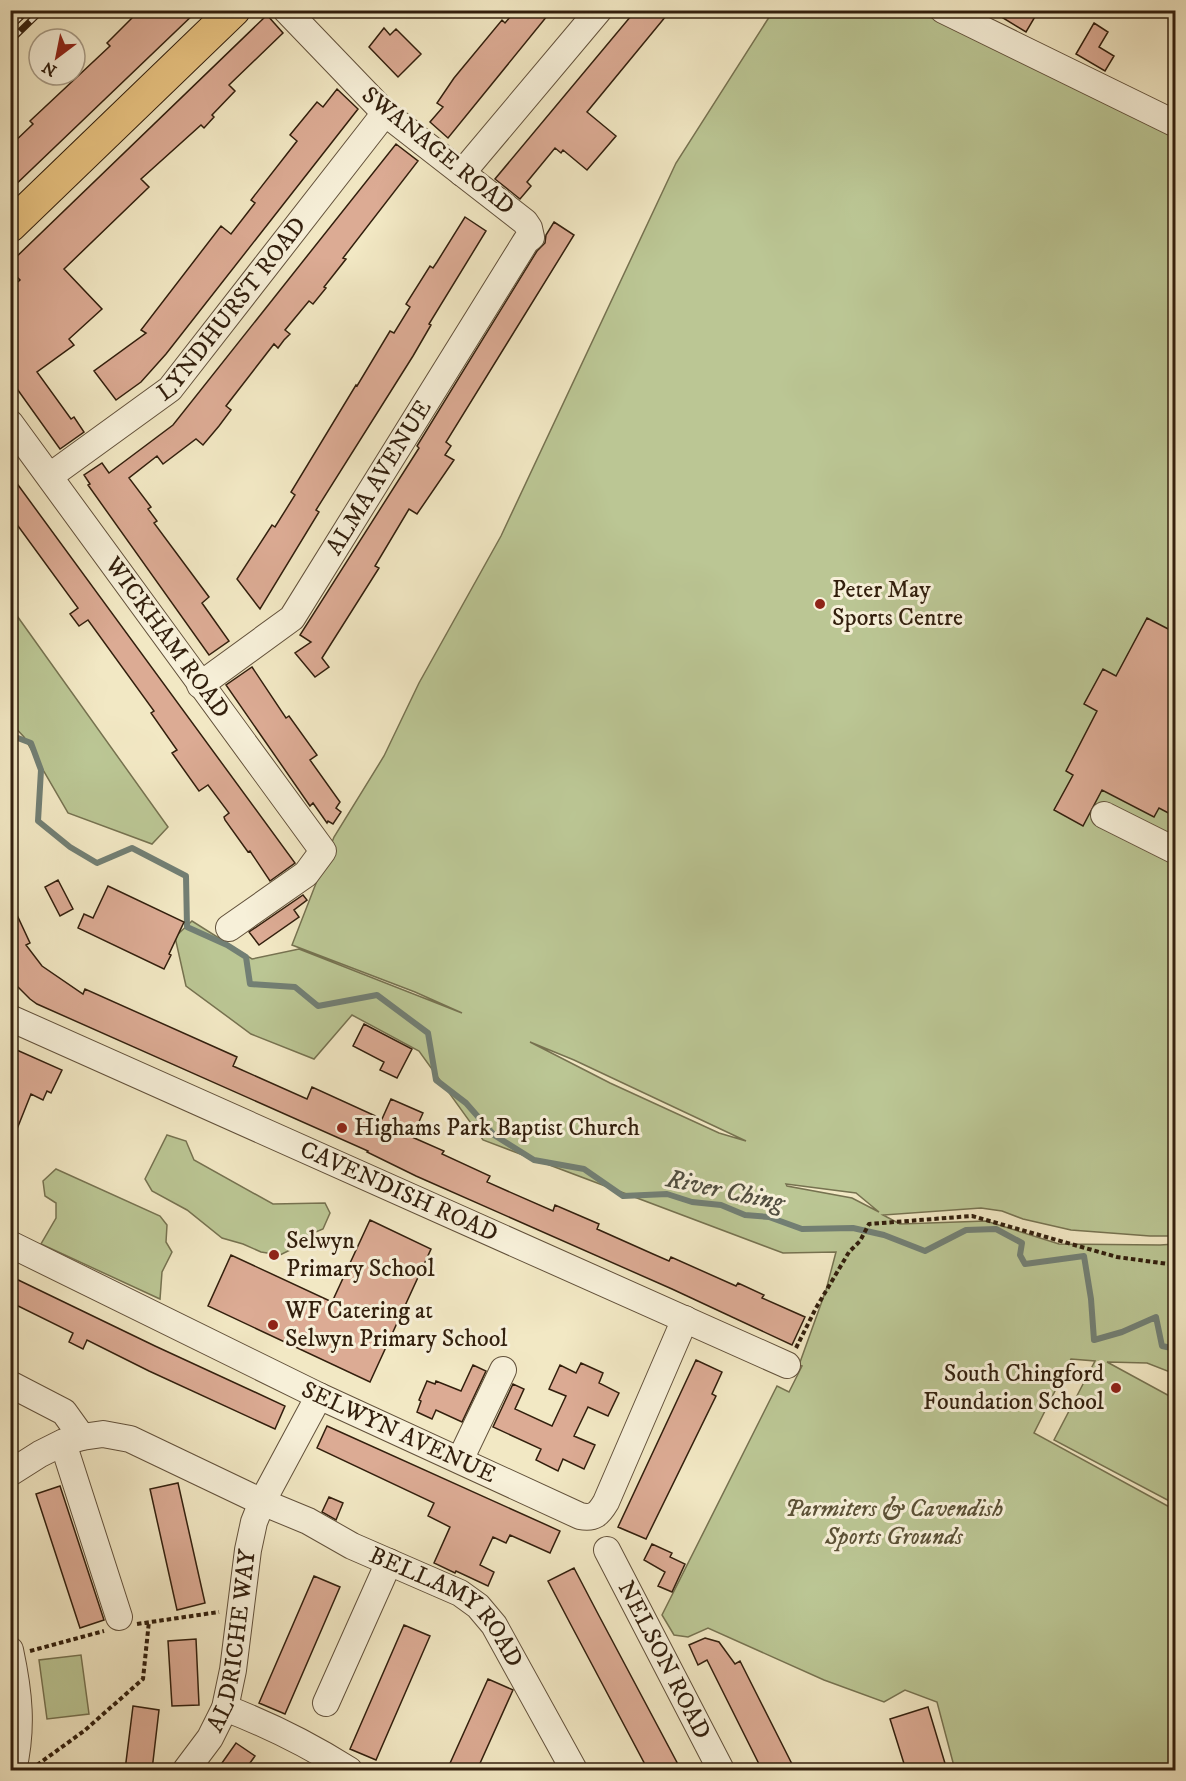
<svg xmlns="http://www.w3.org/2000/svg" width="1186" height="1781" font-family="'IM FELL DW Pica',serif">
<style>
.green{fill:#bbc694;stroke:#767250;stroke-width:1.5;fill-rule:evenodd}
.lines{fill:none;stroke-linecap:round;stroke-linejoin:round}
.stream{stroke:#727f74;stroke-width:6}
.building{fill:#dcab94;stroke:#321f0d;stroke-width:1.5}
.minor-casing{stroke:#62513b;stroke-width:28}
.major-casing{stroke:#321f0d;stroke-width:34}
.path{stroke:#321f0d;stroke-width:4;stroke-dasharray:4.5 3;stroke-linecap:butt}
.minor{stroke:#f7f0d9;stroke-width:26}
.major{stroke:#e9c482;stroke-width:32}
.rail-casing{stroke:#321f0d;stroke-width:7}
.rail{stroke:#f7f0d9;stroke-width:4.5;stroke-dasharray:14;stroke-linecap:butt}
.poi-dot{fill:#8f2418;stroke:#f7f0d9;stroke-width:2}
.labels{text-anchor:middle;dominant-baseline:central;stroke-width:6;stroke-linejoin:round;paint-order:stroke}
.street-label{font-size:24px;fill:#321f0d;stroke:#f7f0d9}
.poi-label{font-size:24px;fill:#321f0d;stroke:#f7f0d9;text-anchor:start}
.park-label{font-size:24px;font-style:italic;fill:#5b5136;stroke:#f7f0d9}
.water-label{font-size:26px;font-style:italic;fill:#524f41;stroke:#f7f0d9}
</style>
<rect width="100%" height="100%" fill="#f2e8c4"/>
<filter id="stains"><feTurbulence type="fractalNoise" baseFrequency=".00333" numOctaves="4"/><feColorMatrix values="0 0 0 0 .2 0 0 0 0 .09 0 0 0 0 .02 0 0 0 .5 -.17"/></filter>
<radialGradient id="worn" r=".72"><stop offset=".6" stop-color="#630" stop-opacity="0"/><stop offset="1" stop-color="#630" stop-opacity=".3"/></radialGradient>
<path class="green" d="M773,11h145l257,123v1102h-25l-79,-6 -48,-11 -21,-8 -21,-3 -98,7 17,9 86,-3 73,23 101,1 15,-1v130l-28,-11 -40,-1 68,37v105l-121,-64 41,-79 -24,-2 -37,74 141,77v260h-220l-18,-68 -32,-12 -21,12 -60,-22 -116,-52 -20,9 -14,-2 -12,-20 115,-229 12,6 13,-26 -3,-1 27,-75 10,-38 -53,1 -300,-113 -64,-89 -67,-36 -38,44 -63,-25 -65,-48 -11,-49 17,-16 60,38 47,-10 163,64 -47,-21 -123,-47 42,-108 50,-81 35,-73 82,-147 175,-373zM530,1042l44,18 172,81 -27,-8 -109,-50zM786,1184l70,9 23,19 -27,-14 -65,-12z
M15,613l153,214 -16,17 -84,-31 -44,-76 -13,-14 -1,-108z
M167,1135l19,6 8,19 79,44 52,-1 5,10 -7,16 -12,5 -19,15 -12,6 -19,-3 -18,-8 -21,-6 -35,-28 -35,-19 -7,-12z
M56,1169l104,47 7,9 -1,17 6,10 -10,20 -2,27 -119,-55 15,-26v-15l-11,-7 -2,-15z
M81,1655l8,59 -42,5 -8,-59z"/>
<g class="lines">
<path class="stream" d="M10,735l21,8 10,27 -3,51 32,26 27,16 35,-15 54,28 1,51 40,18 19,12 4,27 45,3 23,19 59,-11 51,38 8,47 30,23 28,32 40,25 50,9 39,27 44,-2 25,8 29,3 24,10 24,2 33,12 51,-1 31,7 41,16 41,-21 30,-1 26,14 -2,12 5,9 59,-8 7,43 3,41 28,-8 34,-15 6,29 14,3"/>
</g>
<path class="building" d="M140,10h58l-188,180v-44l23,-22 -3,-3 80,-75 -3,-3z
M516,10h36l-104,128 -18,-16 13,-15 -6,-4 17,-25 48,-58 3,3z
M636,10h35l-84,102 29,24 -29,34 -24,-20 -2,3 -6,-5 -28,34 4,4 -11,13 -25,-20z
M990,10h49l-13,22z
M267,15l16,18 -54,52 6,6 -23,24 2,2 -10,11 -3,-3 -60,54 8,8 -85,82 38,40 -33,30 5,6 -37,27 34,47 3,-2 10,15 -24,17 -50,-70v-90l10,-9 -10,-10v-7z
M1094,23l14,9 -9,15 15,9 -9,15 -29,-17z
M384,28l6,7 6,-6 25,25 -23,23 -29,-30z
M337,89l21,20 -192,245 -25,28 -25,18 -22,-29 52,-38 -5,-3 80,-104 10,8 24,-31 -4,-3 46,-59 -7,-6 27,-33 6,5z
M396,144l22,17 -75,97 3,1 -22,28 2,1 -13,16 -4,-3 -24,29 5,4 -6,6 -6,8 -4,-4 -48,62 5,4 -12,16 -16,19 -7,-6 -33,25 -6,-8 -28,22 22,29 -3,2 9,12 -3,2 55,74 -7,6 27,38 -20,14 -121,-170 2,-1 -6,-9 18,-12 7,10 64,-48z
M465,217l21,14 -57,93 2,1 -18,31 -97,154 3,2 -59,97 -23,-30 35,-54 3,2 20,-32 -4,-3 65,-107 1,1 33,-55 4,2 16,-26 -4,-3 24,-38 3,2 4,-6z
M554,222l20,13 -128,207 5,4 -6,9 9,5 -37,54 -8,-5 -34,57 4,2 -57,90 7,9 -14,10 -20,-24 16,-11 -11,-7 119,-187 -2,-2 120,-195 8,-8 1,-8z
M10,474l285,389 -25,18 -20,-30 -2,1 -23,-32 -1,-3 5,-4 -21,-28 -9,6 -27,-38 5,-3 -26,-37 3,-2 -66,-91 -9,6 -9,-12 8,-6 -68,-93z
M1147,618l29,15v184l-17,-9 -5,9 -52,-27 -19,36 -29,-16 19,-35 -7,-4 31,-60 -13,-7 19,-35 13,7z
M252,667l34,51 3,-2 28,39 -7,5 30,42 -4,6 5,4 -8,12 -5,-3 -1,2 -14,-20 -3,3 -84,-121z
M58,880l15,29 -13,7 -15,-29z
M108,886l76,36 -15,32 2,1 -7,14 -86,-41 6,-14 9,4z
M303,895l4,5 -13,10 5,7 -40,28 -10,-13z
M10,900l20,43 -4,2 16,21 41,28 2,-5 152,68 -4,9 74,33 5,-12 70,32 9,-20 32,14 -11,24 32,14 -2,3 48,22 -3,6 66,29 2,-6 44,19 -2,5 56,25 16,7 2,-4 65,29 2,-3 26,12 -2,3 43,19 -13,28 -120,-56 -256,-113 -49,-24 1,-1 -331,-147 -7,-5 -20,-20z
M364,1024l48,25 -15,29 -17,-8 4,-8 -31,-16z
M10,1047l52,23 -11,23 -4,-2 -4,9 -12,-6 -20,50z
M370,1220l61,29 -61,133 -162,-76 23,-51 101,47z
M10,1276l145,70 130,60 -10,23 -126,-58 -62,-31 -4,9 -14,-7 4,-9 -63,-31z
M696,1360l26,12 -10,22 4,2 -70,143 -28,-12z
M581,1363l22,10 -4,10 20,10 -11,23 -20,-9 -14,29 21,9 -11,24 -21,-10 -5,12 -22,-11 5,-11 -48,-22 20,-43 11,5 -9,20 37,17 14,-30 -17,-7 11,-24 16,8z
M473,1365l13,6 -24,51 -26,-12 -4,9 -15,-7 4,-11 -2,-1 8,-19 8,3 1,-3 25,10z
M327,1426l233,105 -10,22 -40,-18 -4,8 -13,-6 -13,28 14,7 -6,14 -32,-15 -1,2 -21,-10 16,-36 -22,-11 6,-13 -117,-55z
M178,1483l27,120 -28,7 -27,-121z
M60,1486l44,134 -24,8 -44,-134z
M329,1497l14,6 -7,17 -14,-8z
M652,1544l20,9 -2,4 15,7 -13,28 -14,-6 7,-14 -21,-12z
M574,1568l23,44 84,158h-33l-77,-145 -23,-44z
M314,1576l26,11 -55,127 -26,-11z
M404,1625l26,11 -54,124 -26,-11z
M705,1638l14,4 16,22 5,-3 55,109h-33l-55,-110 -9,5 -9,-20z
M196,1639l3,66 -27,1 -4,-65z
M488,1679l25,11 -36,80h-30z
M133,1706l26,4 -7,60h-27z
M928,1707l19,63h-41l-16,-51z
M236,1743l19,13 -10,14h-28z"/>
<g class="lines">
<defs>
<g id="minor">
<path d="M943,10l233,114"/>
<path d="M462,173l137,-163"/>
<path id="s1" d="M10,423l313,428 -17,23 -77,54"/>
<path id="s2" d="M50,476l120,-87 215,-276"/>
<path id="s3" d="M200,685l92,-67 234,-377 5,-4 -2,-9 -4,-6 -140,-109 -99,-103"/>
<path d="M1104,815l72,36"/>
<path id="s4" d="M10,1018l777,347"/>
<path id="s5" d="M10,1244l309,152 261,120c14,3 19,-2 26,-14l79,-183"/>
<path d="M10,1384l54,28 18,25"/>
<path d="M63,1443l56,174"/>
<path d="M460,1460l43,-90"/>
<path id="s6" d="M10,1473l30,-19 24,-12 18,-5 21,-3 27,5 132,63 46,19 44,25 108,47 18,13 16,19 80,145"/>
<path id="s7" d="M607,1550l114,220"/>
<path d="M10,1650c9,42 13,78 3,120"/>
<path d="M326,1703l63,-141"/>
<path d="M225,1708c42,16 86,38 124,62"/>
<path id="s8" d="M186,1770l24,-32 15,-30 8,-38 15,-120 6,-28 8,-20 57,-106"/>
</g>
<path id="major" d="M10,226l224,-216"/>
</defs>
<use href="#minor" class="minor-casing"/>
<use href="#major" class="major-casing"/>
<path class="path" d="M796,1348l20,-40 33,-56 11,-11 9,-17 103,-8 145,41 59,8
M137,1624l82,-12
M30,1651l74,-20
M37,1765l47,-34 59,-52 6,-58"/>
<use href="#minor" class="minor"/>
<use href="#major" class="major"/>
<defs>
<path id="rail" d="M10,27l18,-17
M10,41l32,-31"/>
</defs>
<use href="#rail" class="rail-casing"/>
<use href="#rail" class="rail"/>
</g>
<g class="poi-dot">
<circle cx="820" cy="604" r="6"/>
<circle cx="342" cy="1128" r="6"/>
<circle cx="274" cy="1255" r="6"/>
<circle cx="273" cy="1325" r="6"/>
<circle cx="1116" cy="1388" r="6"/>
</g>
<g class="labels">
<g class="street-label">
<text transform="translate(438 151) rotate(39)">SWANAGE ROAD</text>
<text stroke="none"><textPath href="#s2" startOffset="249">LYNDHURST ROAD</textPath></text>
<text stroke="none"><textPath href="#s3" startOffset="279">ALMA AVENUE</textPath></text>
<text stroke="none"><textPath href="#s1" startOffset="266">WICKHAM ROAD</textPath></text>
<text stroke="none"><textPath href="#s4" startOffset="426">CAVENDISH ROAD</textPath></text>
<text stroke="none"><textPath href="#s5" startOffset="432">SELWYN AVENUE</textPath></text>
<text stroke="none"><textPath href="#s6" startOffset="492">BELLAMY ROAD</textPath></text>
<text stroke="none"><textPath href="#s8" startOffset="141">ALDRICHE WAY</textPath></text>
<text stroke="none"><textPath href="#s7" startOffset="124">NELSON ROAD</textPath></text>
</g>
<g class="poi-label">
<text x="832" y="590">Peter May<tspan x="832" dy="28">Sports Centre</tspan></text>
<text x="354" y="1128">Highams Park Baptist Church</text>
<text x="286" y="1241">Selwyn<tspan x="286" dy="28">Primary School</tspan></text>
<text x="285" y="1311">WF Catering at<tspan x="285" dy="28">Selwyn Primary School</tspan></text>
<text x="1104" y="1374" text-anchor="end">South Chingford<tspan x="1104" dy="28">Foundation School</tspan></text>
</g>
<g class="park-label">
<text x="894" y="1509">Parmiters &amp; Cavendish<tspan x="894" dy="28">Sports Grounds</tspan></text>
</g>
<g class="water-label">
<text transform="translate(725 1191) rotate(12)">River Ching</text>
</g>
</g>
<rect width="1186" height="1781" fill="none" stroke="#f2e8c4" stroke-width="36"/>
<rect x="12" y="12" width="1162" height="1757" fill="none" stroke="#321f0d" stroke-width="3"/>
<rect x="18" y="18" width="1150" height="1745" fill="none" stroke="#321f0d" stroke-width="1.5"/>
<g transform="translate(57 57) rotate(212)"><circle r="28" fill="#f7f0d9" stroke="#a89c87" stroke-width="1.5"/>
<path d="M0-4.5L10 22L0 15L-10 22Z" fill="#8f2418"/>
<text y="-9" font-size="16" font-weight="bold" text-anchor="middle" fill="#321f0d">N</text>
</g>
<rect width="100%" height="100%" filter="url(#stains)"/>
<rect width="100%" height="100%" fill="url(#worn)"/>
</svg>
